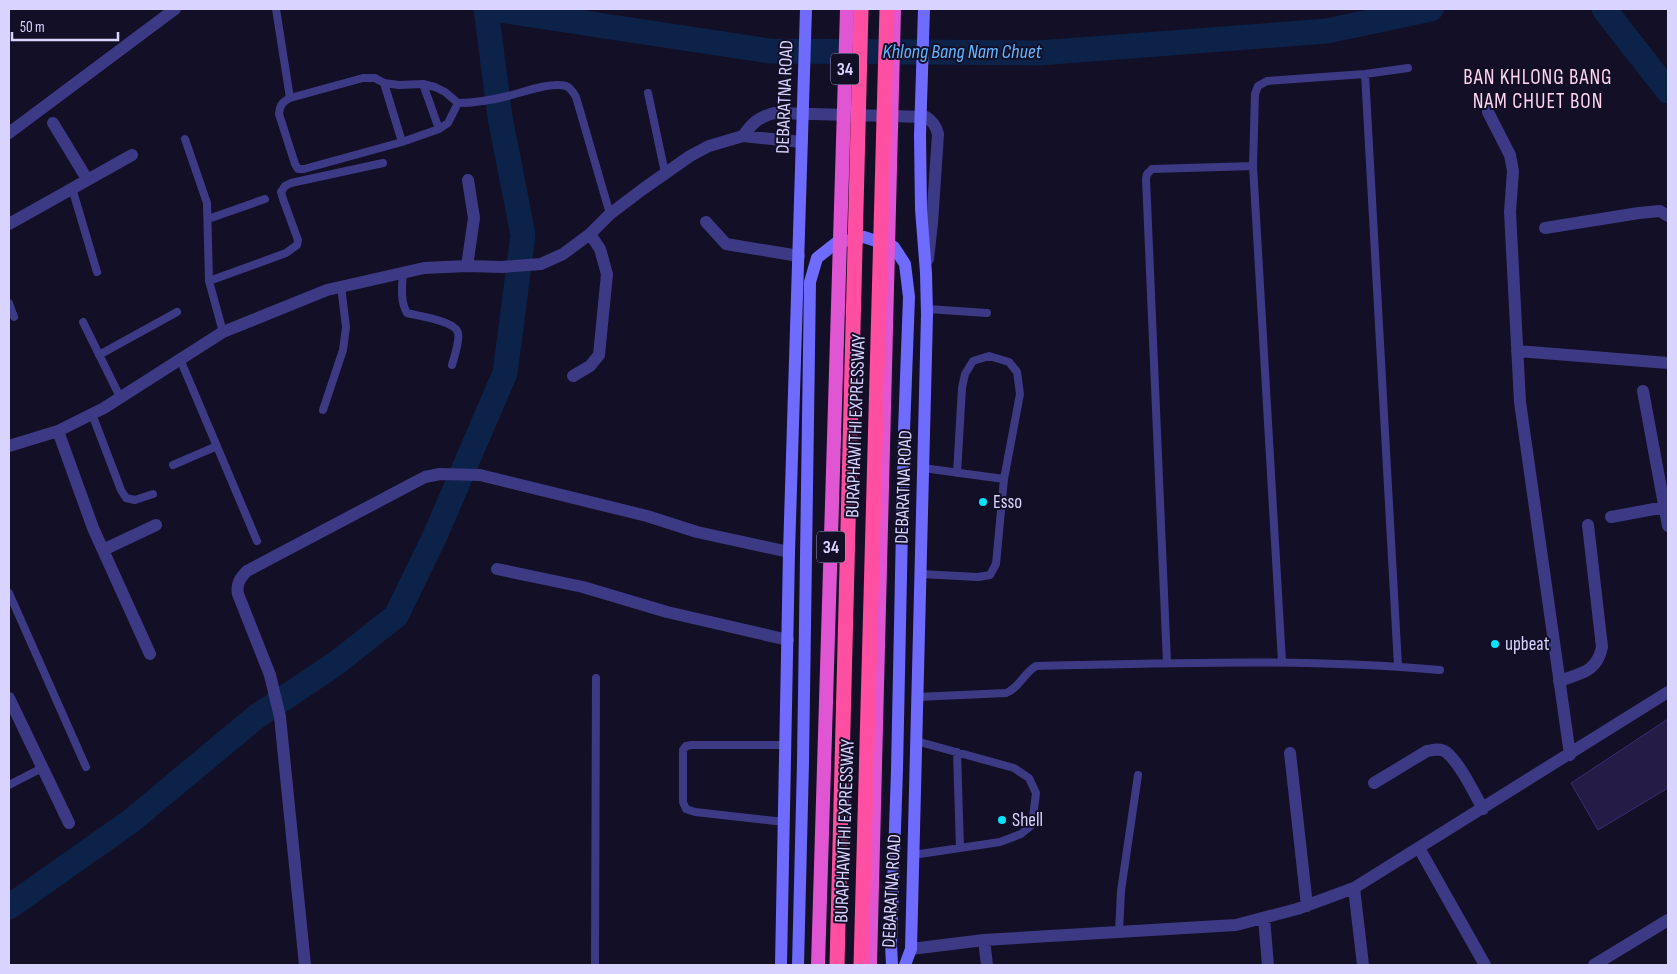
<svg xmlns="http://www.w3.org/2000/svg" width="1677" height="974" font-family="'Sofia Sans Condensed',sans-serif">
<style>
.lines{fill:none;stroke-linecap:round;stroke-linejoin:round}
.river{stroke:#0c2248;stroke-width:25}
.building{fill:#241b47;stroke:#3b2d73}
.service{stroke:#3d3a85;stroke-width:8}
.minor{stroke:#3d3a85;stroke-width:12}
.secondary{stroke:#6f6bff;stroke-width:12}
.trunk{stroke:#e055d1;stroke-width:14}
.motorway{stroke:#ff4fa3;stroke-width:15}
.poi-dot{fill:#00e5ff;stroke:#130f26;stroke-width:2}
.labels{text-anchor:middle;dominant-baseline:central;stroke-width:4;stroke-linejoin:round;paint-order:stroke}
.shield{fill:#130f26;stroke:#9e99be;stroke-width:1}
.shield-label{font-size:18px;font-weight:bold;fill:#d9d4ff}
.street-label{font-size:19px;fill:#d9d4ff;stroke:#130f26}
.poi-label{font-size:19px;fill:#d9d4ff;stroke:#130f26;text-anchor:start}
.water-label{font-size:20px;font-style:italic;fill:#62b6ff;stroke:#130f26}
.quarter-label{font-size:21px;letter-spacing:1px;fill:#ffd6f0;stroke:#130f26}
</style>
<rect width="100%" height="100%" fill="#130f26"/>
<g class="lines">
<path class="river" d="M492,9l278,42 269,2 288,-22 104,-22
M1604,9l64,82
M9,907l122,-86 125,-104 79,-53 61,-48 39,-80 70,-163 18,-138 -23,-118 -14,-108"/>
</g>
<path class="building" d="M1668,719v69l-70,42 -27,-47z"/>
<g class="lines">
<path class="service" d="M276,9l14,89
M1365,74l33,592
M384,83l18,59 37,-13 9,-6 10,-20
M423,84l16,45
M648,93l17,80
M185,139l22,64 2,78 14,51
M402,142l-98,27h-6l-3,-5 -16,-50c1,-9 3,-12 11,-16l73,-20h12l9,5 15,2 24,-1 12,3 10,5 13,11c17,0 34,-3 50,-7 16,-4 42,-14 58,-10 5,2 7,6 10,11l34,117
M72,188l25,84
M208,219l57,-20
M403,272c-1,14 -3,29 4,41 12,3 49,8 51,20 2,7 -4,25 -6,32
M209,281l77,-28 11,-8 1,-5 -15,-41 -2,-7 4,-6 6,-3 92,-20
M9,303l5,14
M927,309l60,4
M83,322l38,77
M99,355l78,-43
M180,359l77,182
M323,410l20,-60 3,-23 -5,-41
M92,414l29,76 5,8 9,2 18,-6
M173,465l44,-19
M923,468l81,11
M920,574l58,3 12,-2 6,-11 8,-85 16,-85 -3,-22 -8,-10 -20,-6 -16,5 -8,13 -3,14 -5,85
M9,593l77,174
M1282,662l-29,-496 2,-72 3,-8 9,-5 98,-7 43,-6
M1167,663l-21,-484 1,-5 5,-5 101,-3
M917,697l89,-4c13,-5 17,-19 30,-27 135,-3 269,-8 404,4
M957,752l3,96
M9,785l33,-17
M784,822l-89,-10 -9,-3 -3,-7v-52l3,-4 6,-1h94
M913,855l87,-13 21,-8 11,-9 4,-32 -7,-15 -15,-10 -98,-27
M1119,932l2,-41 17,-116
M595,965l1,-287"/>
<path class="minor" d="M1488,112l22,43 3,16 -3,41 10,190 50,353
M53,123l34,56
M9,133l166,-124
M743,136c9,-13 16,-19 31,-23l152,4c7,4 10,9 12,17l-6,89 -4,36
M706,222l20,22 73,12
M9,224l123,-69
M1545,228l94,-15 21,-2 8,5
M467,266l7,-48 -6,-38
M1517,351l151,12
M573,376l17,-10 9,-11 8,-81 -7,-25 -10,-15
M1643,391l25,135
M58,431l35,97 57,126
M9,446l49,-15 46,-23 119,-76 104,-42 97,-22 43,-2 35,1 39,-3 22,-10 27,-20 20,-20 33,-25 47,-33 19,-10 34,-10 59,6
M1611,517l54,-10
M103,550l53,-25
M497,569l86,18 84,25 121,28
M1559,681c22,-8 38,-9 43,-34l-14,-122
M9,698l60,125
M1290,753l17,153
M1374,783l53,-32c6,-1 13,-3 19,1 14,11 28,41 37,57
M1419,848l66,117
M1354,888l9,77
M1264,918l4,47
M984,940l3,25
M911,949l73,-9 252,-15 61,-16 57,-21 314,-196
M305,965l-25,-248 -10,-42 -32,-81c-2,-10 2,-16 9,-23l157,-83 21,-11 15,-3 40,1 167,41 50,16 92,20
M1594,965l74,-45"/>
<path class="secondary" d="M781,965l8,-413 17,-543
M798,965l5,-202 7,-481 7,-24 19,-15 28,-6 30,10 11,17 4,33 -5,134 -7,339 -6,174 1,21
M905,965l6,-16 16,-634 -1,-42 -5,-64 -1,-74 4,-126"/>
<path class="trunk" d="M818,965l29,-956
M870,965l24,-956"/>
<path class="motorway" d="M837,965l24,-956
M861,965l26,-956"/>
</g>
<g class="poi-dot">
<circle cx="983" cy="502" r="5"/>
<circle cx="1495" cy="644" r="5"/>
<circle cx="1002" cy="820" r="5"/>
</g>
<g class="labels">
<g class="shield">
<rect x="831" y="53.5" width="28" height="31" rx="4"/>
<rect x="817" y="531.5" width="28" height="31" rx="4"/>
</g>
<g class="shield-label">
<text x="845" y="69">34</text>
<text x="831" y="547">34</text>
</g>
<g class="street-label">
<text transform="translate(785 97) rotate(-88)">DEBARATNA ROAD</text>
<text transform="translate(856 426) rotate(-88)">BURAPHAWITHI EXPRESSWAY</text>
<text transform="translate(904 487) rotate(-88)">DEBARATNA ROAD</text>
<text transform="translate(845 831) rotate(-88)">BURAPHAWITHI EXPRESSWAY</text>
<text transform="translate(892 891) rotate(-87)">DEBARATNA ROAD</text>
</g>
<g class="poi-label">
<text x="993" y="502">Esso</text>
<text x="1505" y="644">upbeat</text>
<text x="1012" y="820">Shell</text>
</g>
<g class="water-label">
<text x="962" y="52">Khlong Bang Nam Chuet</text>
</g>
<g class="quarter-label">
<text x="1538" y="77">BAN KHLONG BANG<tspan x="1538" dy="24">NAM CHUET BON</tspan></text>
</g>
</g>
<rect width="1677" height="974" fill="none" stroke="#d9d4ff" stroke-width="20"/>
<path d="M12 32v8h106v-8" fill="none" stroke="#d9d4ff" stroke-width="2.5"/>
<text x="20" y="32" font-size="15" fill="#d9d4ff" stroke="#130f26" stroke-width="4" paint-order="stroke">50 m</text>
</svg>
